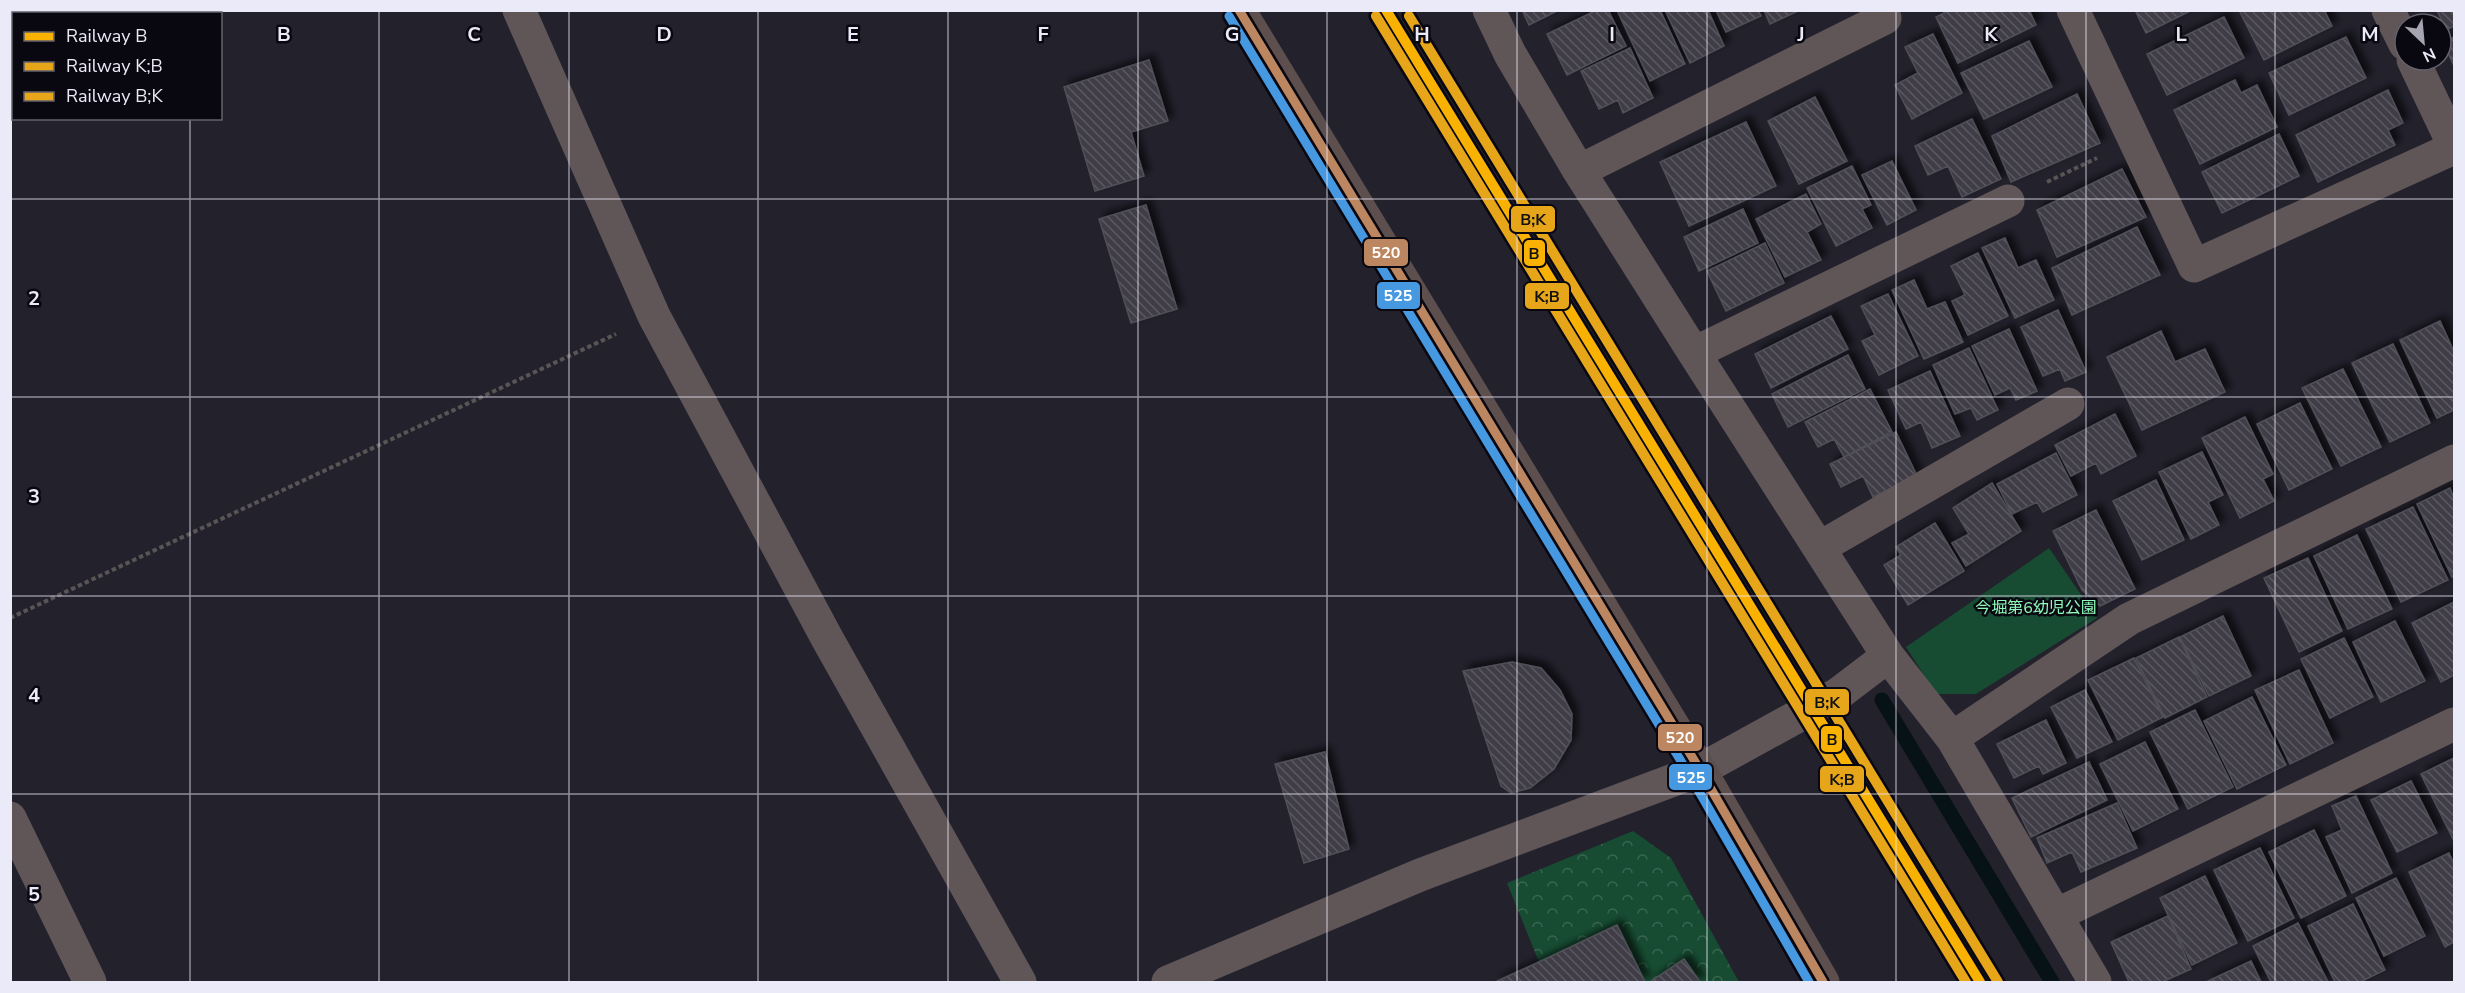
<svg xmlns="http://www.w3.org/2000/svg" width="2465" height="993" font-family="'Nunito Sans','Noto Sans JP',sans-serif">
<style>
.forest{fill:url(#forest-crowns)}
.park{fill:#174c32}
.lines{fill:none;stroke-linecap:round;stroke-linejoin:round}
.stream{stroke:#071216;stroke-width:15}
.building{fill:url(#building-back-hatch);stroke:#504f59;stroke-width:1.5;filter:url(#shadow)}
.path{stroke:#595456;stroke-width:4;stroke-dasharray:4.5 3;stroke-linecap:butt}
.street{stroke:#605658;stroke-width:33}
.secondary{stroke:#5c4f4e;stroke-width:33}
.bus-1-casing{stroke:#090811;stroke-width:14}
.bus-2-casing{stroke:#090811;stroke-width:14}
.bus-1{stroke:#bb8660;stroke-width:9}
.bus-2{stroke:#4699e1;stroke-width:9}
.rail-1-casing{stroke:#090811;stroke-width:15}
.rail-2-casing{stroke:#090811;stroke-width:15}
.rail-3-casing{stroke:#090811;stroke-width:15}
.rail-1{stroke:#fab202;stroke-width:10}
.rail-2{stroke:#e7a61a;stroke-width:10}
.rail-3{stroke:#e7a61a;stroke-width:10}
.grid{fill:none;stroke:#ebeaf8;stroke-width:1.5;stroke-opacity:0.55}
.labels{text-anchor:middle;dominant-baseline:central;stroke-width:5;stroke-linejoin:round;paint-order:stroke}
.park-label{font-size:16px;fill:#8ffaba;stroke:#090811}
.grid-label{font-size:20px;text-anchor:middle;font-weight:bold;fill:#ebeaf8;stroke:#090811;stroke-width:5;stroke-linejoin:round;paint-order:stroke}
.line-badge{stroke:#090811;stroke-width:2}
.badge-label{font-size:16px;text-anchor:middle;font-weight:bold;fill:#fff}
.pale-badge-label{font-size:16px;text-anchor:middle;font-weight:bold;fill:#111}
</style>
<defs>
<pattern id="forest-crowns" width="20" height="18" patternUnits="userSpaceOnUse" patternTransform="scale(1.5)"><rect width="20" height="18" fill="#174c32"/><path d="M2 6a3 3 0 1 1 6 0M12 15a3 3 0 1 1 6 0" fill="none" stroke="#396650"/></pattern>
<pattern id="building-back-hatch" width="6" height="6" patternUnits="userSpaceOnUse" patternTransform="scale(1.5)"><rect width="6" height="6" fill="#3f3d47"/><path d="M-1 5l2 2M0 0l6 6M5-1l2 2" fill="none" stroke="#5b5962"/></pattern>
<filter id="shadow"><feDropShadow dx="5.5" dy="-5.5" stdDeviation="3" flood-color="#0009"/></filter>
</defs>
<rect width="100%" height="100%" fill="#22212c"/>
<path class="forest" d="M1633,831l38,27 68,124h-39l-16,-23 -34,23h-5l-28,-57 -78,37 -32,-79z"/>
<path class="park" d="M2049,548l48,70 -121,76h-40l-30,-47z"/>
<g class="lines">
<path class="stream" d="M1882,700l170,282"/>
</g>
<path class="building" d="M1522,10h37l-30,15z
M1597,10h11l18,36 -59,29 -20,-41z
M1617,10h43l25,54 -35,17z
M1665,10h43l16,36 -34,17z
M1716,10h42l3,6 -35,16z
M1764,10h36l-30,14z
M1950,10h79l7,15 -78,38 -22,-46z
M2135,10h57l-46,23z
M2239,10h85l8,16 -68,34z
M2437,10h17v16l-8,4z
M2224,17l20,41 -77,37 -20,-41z
M1933,34l29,59 -50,26 -17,-34 23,-12 -13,-26z
M2346,37l20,41 -77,37 -20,-42z
M2454,37v29l-11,-24z
M2029,41l23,46 -68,32 -23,-46z
M1630,48l23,50 -30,15 -5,-13 -19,9 -18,-38z
M1149,60l19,61 -37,11 13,44 -49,15 -31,-104z
M2235,80l6,13 16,-8 20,42 -77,37 -26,-54z
M2388,90l15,33 -15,7 7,15 -77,37 -22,-47z
M2077,94l23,49 -89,39 -19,-46z
M1815,97l32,64 -48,23 -31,-63z
M1972,119l29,60 -39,18 -14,-31 -20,9 -13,-29z
M1746,122l30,64 -87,40 -29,-64z
M2279,134l20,42 -77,37 -20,-41z
M1892,161l24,49 -29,15 -25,-50z
M1852,166l19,39 -9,4 10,19 -36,18 -29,-58z
M2122,169l24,48 -89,40 -20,-47z
M1806,194l15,30 -14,8 14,28 -36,17 -29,-58z
M1146,205l31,104 -46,14 -32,-104z
M1743,209l15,34 -59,28 -15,-34z
M2137,227l23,48 -88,40 -20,-47z
M2005,238l13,30 18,-8 18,40 -39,18 -33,-70z
M1765,243l19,40 -58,28 -19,-40z
M1978,253l30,63 -40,19 -16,-34 13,-6 -14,-29z
M1914,280l13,29 18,-7 18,40 -39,17 -32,-69z
M1888,294l30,62 -39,19 -17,-34 13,-6 -14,-29z
M2058,310l28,62 -21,9 -5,-12 -17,7 -22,-49z
M1831,316l17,33 -77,39 -16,-34z
M2440,321l14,31v58l-17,8 -37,-78z
M2009,329l28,62 -21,9 -6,-12 -15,7 -23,-49z
M2161,331l14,31 30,-13 20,43 -83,38 -35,-73z
M2393,344l37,79 -40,19 -38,-79z
M1969,348l29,62 -21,10 -6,-12 -16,6 -22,-49z
M1848,355l17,34 -77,38 -16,-33z
M2343,369l38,78 -40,19 -39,-78z
M1930,371l30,65 -28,12 -11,-26 -15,7 -18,-39z
M1870,389l22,43 -48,25 -10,-18 -16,8 -13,-25z
M2300,403l32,66 -43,21 -32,-66z
M2115,414l21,42 -35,18 -5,-11 -25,13 -16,-31z
M2245,417l28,57 -10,5 11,22 -34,17 -38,-80z
M1896,432l21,44 -44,21 -10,-21 -22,11 -11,-23z
M2202,452l21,43 -15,7 11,23 -28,14 -32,-67z
M2056,453l21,42 -34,17 -6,-10 -25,12 -15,-30z
M2156,480l28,60 -42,20 -29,-59z
M1992,483l29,48 -55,35 -14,-23 17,-9 -16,-26z
M2450,488l4,11v76l-2,2 -35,-73z
M2413,507l35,73 -47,22 -35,-73z
M2096,510l39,79 -35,17 -18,-16 -29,-59z
M1935,523l29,48 -56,34 -24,-40 17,-10 -5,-8z
M2357,535l35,74 -44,20 -34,-73z
M2308,558l34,73 -43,21 -35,-74z
M2454,602v73l-13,7 -29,-59z
M2223,616l28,60 -42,20 -29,-59z
M2395,621l30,60 -44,21 -28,-60z
M2179,637l28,60 -42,21 -29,-60z
M2344,638l29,59 -43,21 -29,-59z
M2134,658l29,59 -45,23 -30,-60z
M1512,662l29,6 19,22 12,24 -1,26 -17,29 -24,19 -19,5 -10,-7 -38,-115z
M2299,670l34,73 -43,21 -35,-74z
M2085,690l27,52 -35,16 -26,-51z
M2252,697l34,68 -49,24 -33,-68z
M2195,710l38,77 -45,22 -38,-77z
M2046,720l20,43 -23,11 -4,-8 -25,12 -17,-34z
M2145,742l33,67 -45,22 -33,-67z
M1325,752l24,97 -45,14 -29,-99z
M2454,758v83l-33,-67z
M2089,762l18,38 -76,37 -19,-39z
M2411,781l26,52 -40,19 -26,-52z
M2356,796l36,77 -40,20 -26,-56 16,-7 -10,-24z
M2117,803l20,45 -56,24 -9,-20 -25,11 -10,-25z
M2314,830l32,66 -45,22 -32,-66z
M2260,848l34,70 -46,23 -34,-71z
M2449,853l5,11v78l-9,5 -36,-75z
M2205,876l32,67 -45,22 -32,-67z
M2396,878l29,58 -41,20 -28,-58z
M2353,904l32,66 -25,12h-25l-27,-56z
M2168,916l23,53 -29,13h-33l-18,-40z
M2298,923l30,59h-57l-18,-36z
M1617,925l28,57h-150l44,-20z
M1684,959l16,23h-50z
M2251,961l10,21h-55z"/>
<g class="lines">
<path class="path" d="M2047,182l50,-24
M10,618l606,-284"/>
<path class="street" d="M519,10l135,306 174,324 192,342
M1489,10l21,44 69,117 115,182 194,303 64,82 143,244
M2073,10l121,256 260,-118
M2388,10l17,34
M2413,60l41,86
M1579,171l306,-153
M1694,353l314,-152
M1819,548l249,-144
M1952,738l177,-119 325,-158
M10,818l80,164
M2056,915l398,-191
M1168,982l252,-107 280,-105 138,-76 50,-38"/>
<path class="secondary" d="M1239,10l461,760 123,212"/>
<defs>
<path id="bus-1" d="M1239,10l461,760 123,212"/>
<path id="bus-2" d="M1229,16l461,760 119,206"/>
</defs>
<use href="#bus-1" class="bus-1-casing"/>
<use href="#bus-2" class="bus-2-casing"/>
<use href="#bus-1" class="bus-1"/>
<use href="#bus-2" class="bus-2"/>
<defs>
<path id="rail-1" d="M1386,10l594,972"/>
<path id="rail-2" d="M1376,16l590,966"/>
<path id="rail-3" d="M1409,16l589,966"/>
</defs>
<use href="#rail-1" class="rail-1-casing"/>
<use href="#rail-2" class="rail-2-casing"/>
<use href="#rail-3" class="rail-3-casing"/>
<use href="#rail-1" class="rail-1"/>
<use href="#rail-2" class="rail-2"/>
<use href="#rail-3" class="rail-3"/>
</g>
<path class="grid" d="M190,10v4M379,10v972M569,10v972M758,10v972M948,10v972M1138,10v972M1327,10v972M1517,10v972M1707,10v972M1896,10v972M2086,10v972M2275,10v972M190,118v864M10,199h2444M10,397h2444M10,596h2444M10,794h2444"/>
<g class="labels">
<g class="park-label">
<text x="2036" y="608">今堀第6幼児公園</text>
</g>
</g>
<g class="grid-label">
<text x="284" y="41">B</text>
<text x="474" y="41">C</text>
<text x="664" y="41">D</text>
<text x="853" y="41">E</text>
<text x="1043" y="41">F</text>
<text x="1232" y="41">G</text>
<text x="1422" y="41">H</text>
<text x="1612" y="41">I</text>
<text x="1801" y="41">J</text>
<text x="1991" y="41">K</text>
<text x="2181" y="41">L</text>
<text x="2370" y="41">M</text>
<text x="34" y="305">2</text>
<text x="34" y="503">3</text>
<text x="34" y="702">4</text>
<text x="34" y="901">5</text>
</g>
<g class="line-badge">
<rect x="1510" y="205" width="46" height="28" rx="6" fill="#e7a61a"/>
<rect x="1363" y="238" width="46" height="29" rx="6" fill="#bb8660"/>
<rect x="1523" y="239" width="23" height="28" rx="6" fill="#fab202"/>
<rect x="1376" y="281" width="45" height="29" rx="6" fill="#4699e1"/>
<rect x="1524" y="282" width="46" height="28" rx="6" fill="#e7a61a"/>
<rect x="1804" y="688" width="46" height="28" rx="6" fill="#e7a61a"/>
<rect x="1657" y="723" width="46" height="29" rx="6" fill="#bb8660"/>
<rect x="1820" y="725" width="23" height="28" rx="6" fill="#fab202"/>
<rect x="1668" y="763" width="45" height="28" rx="6" fill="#4699e1"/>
<rect x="1819" y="765" width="46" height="28" rx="6" fill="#e7a61a"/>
</g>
<g class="badge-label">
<text x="1386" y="258">520</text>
<text x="1398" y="301">525</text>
<text x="1680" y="743">520</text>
<text x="1691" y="783">525</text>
</g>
<g class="pale-badge-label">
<text x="1533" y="225">B;K</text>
<text x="1534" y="259">B</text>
<text x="1547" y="302">K;B</text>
<text x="1827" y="708">B;K</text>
<text x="1832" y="745">B</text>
<text x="1842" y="785">K;B</text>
</g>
<rect width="2465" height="993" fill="none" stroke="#ebeaf8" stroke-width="24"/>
<rect x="12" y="12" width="210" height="108" fill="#090811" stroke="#63626d" stroke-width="1.5"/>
<rect x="24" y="32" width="30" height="9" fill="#fab202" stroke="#63626d" stroke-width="1.5"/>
<text x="66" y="42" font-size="18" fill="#ebeaf8">Railway B</text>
<rect x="24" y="62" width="30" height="9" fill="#e7a61a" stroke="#63626d" stroke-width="1.5"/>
<text x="66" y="72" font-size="18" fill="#ebeaf8">Railway K;B</text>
<rect x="24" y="92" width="30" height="9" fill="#e7a61a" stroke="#63626d" stroke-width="1.5"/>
<text x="66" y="102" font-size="18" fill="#ebeaf8">Railway B;K</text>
<g transform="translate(2423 42) rotate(154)"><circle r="28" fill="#090811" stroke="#63626d" stroke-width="1.5"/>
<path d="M0-4.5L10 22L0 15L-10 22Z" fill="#a5a4b1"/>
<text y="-9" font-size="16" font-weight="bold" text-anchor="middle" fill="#ebeaf8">N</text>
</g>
</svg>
